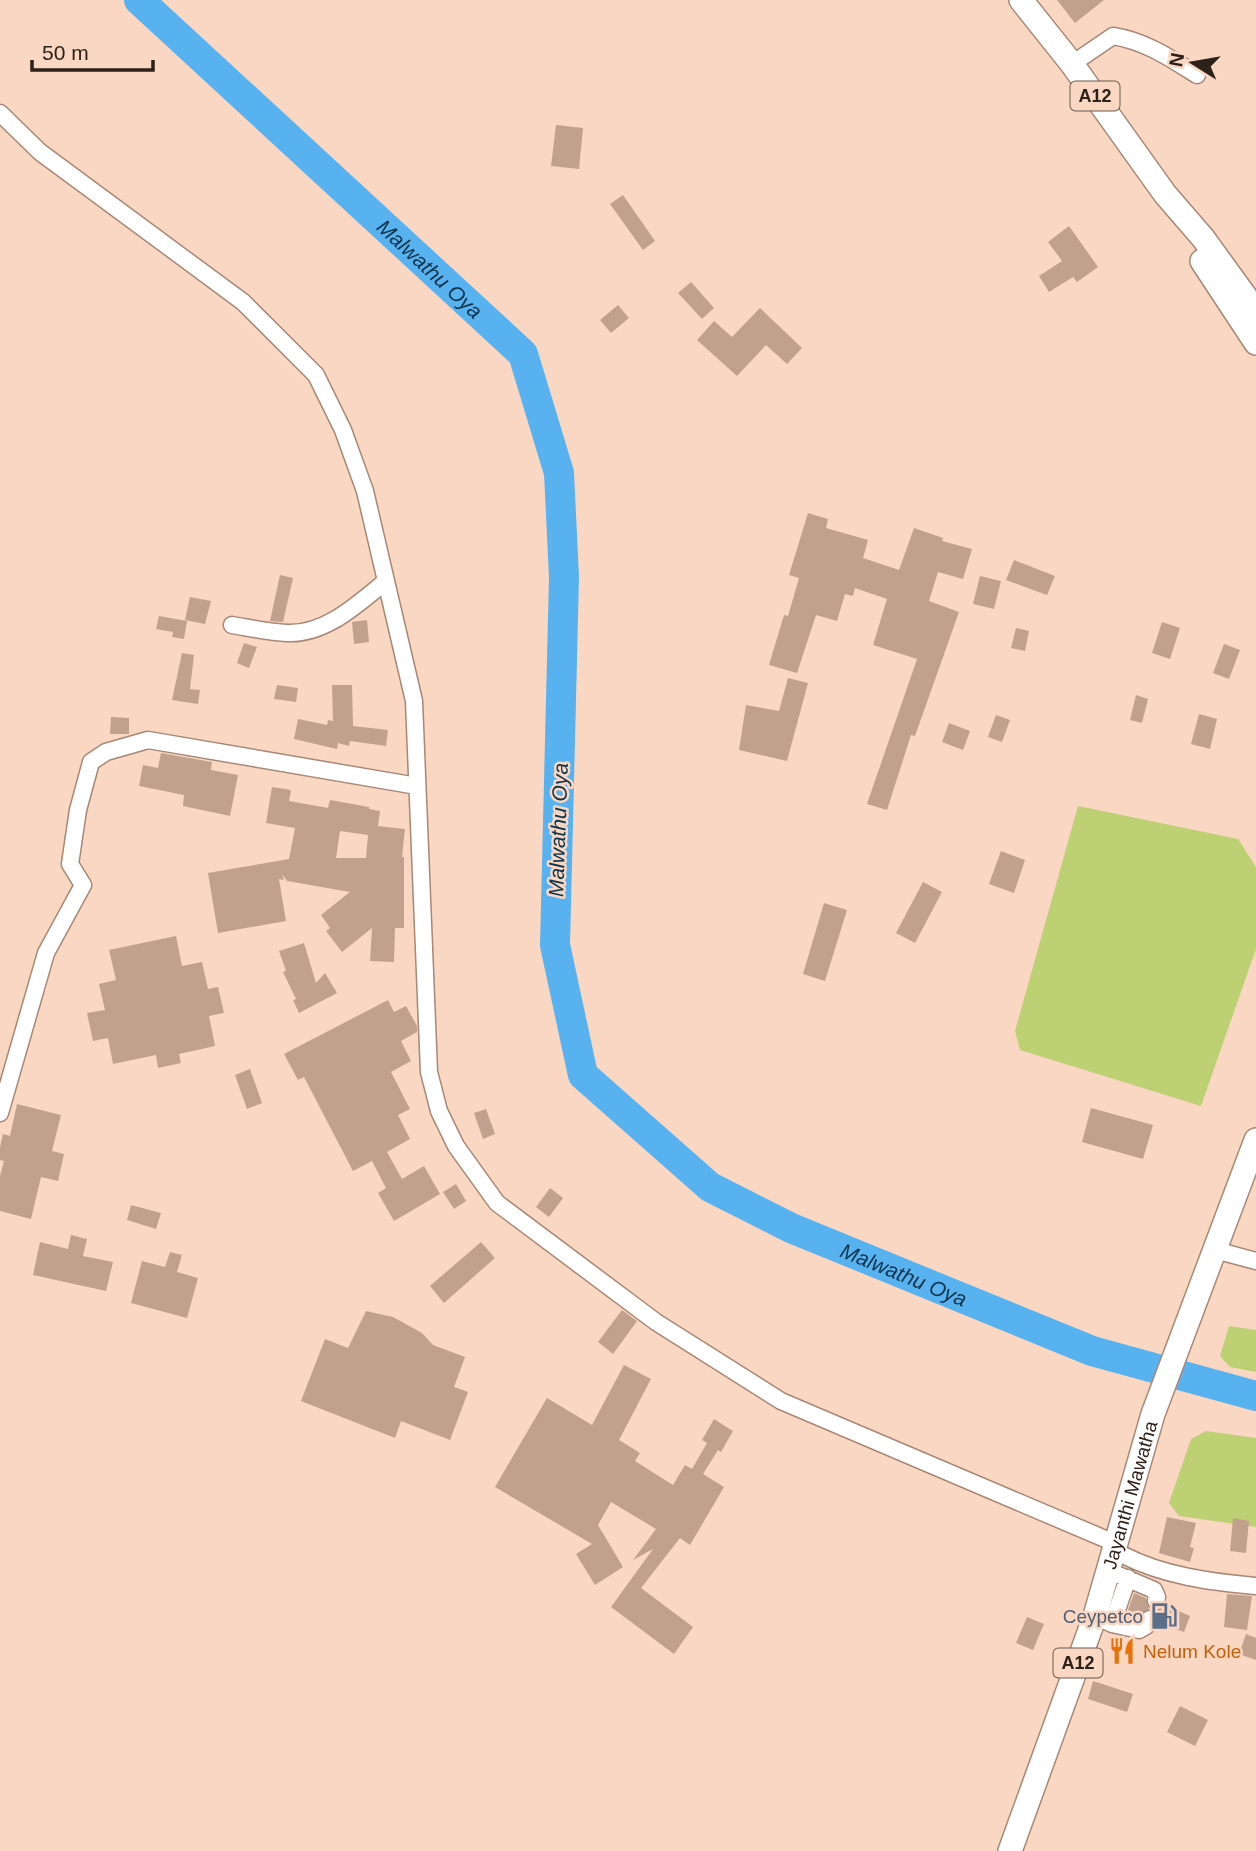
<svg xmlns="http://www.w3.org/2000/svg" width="1256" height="1851" font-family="Arial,sans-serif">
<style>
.grass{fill:#bdd074}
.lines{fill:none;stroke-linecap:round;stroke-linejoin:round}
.river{stroke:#58b2ef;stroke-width:30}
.building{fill:#c1a18d;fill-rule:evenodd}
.minor-casing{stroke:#a78876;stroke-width:19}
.highway-casing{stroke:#a78876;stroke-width:26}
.minor{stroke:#fff;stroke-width:16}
.highway{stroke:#fff;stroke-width:23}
.labels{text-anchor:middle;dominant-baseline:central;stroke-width:5;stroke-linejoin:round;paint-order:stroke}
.shield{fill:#f9d7c3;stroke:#6a584c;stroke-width:2}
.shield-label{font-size:18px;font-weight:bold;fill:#2d2119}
.street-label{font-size:19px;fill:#2d2119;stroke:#f9d7c3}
.service-label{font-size:19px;fill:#4e5e75;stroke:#f9d7c3;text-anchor:end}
.food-label{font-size:19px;fill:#c56008;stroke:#f9d7c3;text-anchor:start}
.water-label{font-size:21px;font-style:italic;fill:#0b334b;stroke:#f9d7c3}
</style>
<rect width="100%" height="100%" fill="#f9d7c3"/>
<path class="grass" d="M1078,806l160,33 18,28v82l-55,157 -181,-56 -5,-19z
M1229,1326l27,4v42l-26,-5 -10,-11z
M1206,1431l50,7v89l-77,-11 -10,-13 22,-64z"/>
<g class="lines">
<path class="river" id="s1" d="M139,0l384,354 36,119 5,104 -9,368 28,130 127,112 81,41 301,123 164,45"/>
</g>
<path class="building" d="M1057,0h47l-29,23z
M556,125l27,3 -4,41 -28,-3z
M623,195l32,46 -12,9 -33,-46z
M1069,226l29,41 -21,15 -4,-5 -24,15 -10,-16 23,-15 -14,-19z
M691,282l23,26 -12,11 -24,-26z
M618,305l11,13 -18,15 -11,-13z
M760,308l42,40 -15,16 -21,-19 -29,31 -40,-36 17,-19 18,16z
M808,513l20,6 -2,9 42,12 -5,18 36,12 15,-42 29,10 -1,3 30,8 -9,30 -25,-7 -9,29 30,11 -44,124 -4,-1 -24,75 -20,-6 50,-145 -44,-14 14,-46 -32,-11 -2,8 -8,-2 -8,27 -21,-6 -19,58 -28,-8 15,-50 4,1 11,-38 -10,-3z
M1014,560l41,16 -8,19 -41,-15z
M280,575l13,3 -10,44 -13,-1z
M980,576l21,5 -7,28 -21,-5z
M190,597l21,4 -6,23 -20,-4z
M159,616l28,5 -3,18 -12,-2 1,-5 -17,-3z
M367,620l2,22 -15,2 -2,-22z
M1162,622l18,6 -10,31 -18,-6z
M1016,628l13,3 -4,20 -14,-3z
M244,643l13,4 -8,21 -12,-5z
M1224,644l16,6 -11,29 -16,-6z
M182,653l12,2 -4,34 10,1 -2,14 -26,-4z
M788,678l20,5 -21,78 -48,-11 7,-45 33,6z
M277,685l21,3 -2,14 -22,-3z
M332,685h20l1,41 35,4 -2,16 -36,-5 -1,5 -11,-3 -1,6 -43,-10 4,-20 29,6 1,-5 5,1z
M1136,695l12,4 -6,24 -12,-3z
M1199,714l18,5 -7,30 -19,-5z
M996,715l14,5 -8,22 -14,-5z
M111,717l18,1v16h-19z
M949,723l21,8 -7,19 -21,-8z
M161,753l51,9 -1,8 27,5 -8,41 -47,-10 1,-11 -45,-9 4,-21 15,3z
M272,787l19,3 -2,11 39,7 2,-8 39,7v2l11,2 -2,15 27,3 -3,28h2v71h-9l-1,34 -24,-1 2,-33 -30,24 -16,-21 4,-3 -9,-13 29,-23 -63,-11 -5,-7 2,6 -5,-1 7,42 -68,12 -10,-60 81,-14 6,-31 -29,-5zM340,831l28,4 -2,23h-30z
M1001,851l24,9 -11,33 -25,-9z
M923,882l19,10 -27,51 -19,-10z
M824,903l23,7 -22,71 -22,-7z
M176,936l6,30 20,-4 6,27 10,-2 6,26 -15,3 6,30 -36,8 2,9 -23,5 -2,-13 -43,9 -5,-26 -15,3 -6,-28 18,-3 -6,-26 17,-4 -7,-30z
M304,943l12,40 9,-10 12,20 -38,20 -6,-13 3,-1 -13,-27 3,-1 -7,-20z
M388,1000l6,12 12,-6 11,20v6l-16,9 10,20 -20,11 19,37 -12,6 12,24 -23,13 15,27 22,-13 16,28 -46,27 -16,-28 8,-5 -14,-27 -19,10 -49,-94 -6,3 -14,-26z
M250,1069l12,34 -15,6 -12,-34z
M17,1104l44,11 -9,36 12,3 -6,27 -17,-4 -10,42 -31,-8v-35l4,-15 -4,-1v-13l3,-13 7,2z
M1091,1108l62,17 -10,34 -61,-17z
M486,1109l9,25 -12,5 -9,-26z
M456,1184l10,17 -12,8 -11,-17z
M550,1188l13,10 -14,19 -13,-10z
M131,1205l30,8 -5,16 -29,-9z
M71,1235l16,4 -4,17 30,6 -7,29 -73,-16 7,-33 28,7z
M481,1242l14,16 -51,45 -14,-17z
M170,1252l12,3 -5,17 21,6 -11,40 -56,-15 11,-42 23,6z
M622,1310l15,11 -24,33 -15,-12z
M366,1311l27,6 29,16 11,12 32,12 -11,30 14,5 -18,48 -49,-19 -6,17 -94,-37 24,-62 23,9z
M624,1365l27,14 -32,61 21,13 -5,8 38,24 12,-20 7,4 15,-26 -5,-3 12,-21 19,12 -12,21 -3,-2 -15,24 21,13 -34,58 -10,-7 -39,50 52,39 -19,27 -63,-47 42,-58 -20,11 23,-31 -45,-27 -13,23 25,42 -28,18 -19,-31 16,-10 -97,-57 52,-89 45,27z
M1167,1517l29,6 -6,24 4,1 -4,14 -31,-9z
M1233,1518l16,3 -3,32 -16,-2z
M1134,1593l12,5 3,11 -9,6 -12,-5z
M1227,1594l25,2 -5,34 -23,-3z
M1165,1605l25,11 -6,16 -24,-9v-5l-3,-7z
M1027,1617l17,7 -11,26 -17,-7z
M1246,1634l10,4v22l-17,-6z
M1093,1681l40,13 -6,18 -39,-13z
M1180,1706l28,14 -13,26 -28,-14z"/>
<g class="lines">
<defs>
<path id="minor" d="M1072,64l41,-28c32,5 57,22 84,39
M0,113l40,39 203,150 73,73 27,55 22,61 49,210 15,371 10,39 17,35 41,57 159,119 125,79 336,143
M232,625c18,3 37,7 55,8 38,2 71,-29 99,-52
M0,1113l46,-160 37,-68 -13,-21 8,-54 13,-48 15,-10 42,-12 269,46
M1215,1250l41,11
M1123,1555c41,21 88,27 133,31
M1109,1571l45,19 3,7 -1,4
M1095,1616l17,8 27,6 7,-4 4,-7
M1112,1624l16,-46"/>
<g id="highway">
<path d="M1021,0l51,64 93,130 38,44 53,73"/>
<path d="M1202,261l54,82"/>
<path id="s2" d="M1010,1851l85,-235 58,-202 103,-274"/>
</g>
</defs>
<use href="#minor" class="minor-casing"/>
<use href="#highway" class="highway-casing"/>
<use href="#minor" class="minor"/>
<use href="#highway" class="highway"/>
</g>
<defs>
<symbol id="fuel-bare" viewBox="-9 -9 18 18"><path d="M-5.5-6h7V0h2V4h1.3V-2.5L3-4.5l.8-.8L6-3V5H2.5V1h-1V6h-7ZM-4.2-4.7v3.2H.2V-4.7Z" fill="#5c6f8a" stroke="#f9d7c3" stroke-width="2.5" paint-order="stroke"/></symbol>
<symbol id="restaurant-bare" viewBox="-9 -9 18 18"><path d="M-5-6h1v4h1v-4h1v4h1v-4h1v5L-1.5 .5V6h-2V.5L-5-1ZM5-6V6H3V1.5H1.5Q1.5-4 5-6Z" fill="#e8710a" stroke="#f9d7c3" stroke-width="2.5" paint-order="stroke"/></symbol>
</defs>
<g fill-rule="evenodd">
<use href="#fuel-bare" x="1145" y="1597" width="38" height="38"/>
<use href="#restaurant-bare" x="1103" y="1632" width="38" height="38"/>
</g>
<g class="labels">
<g class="shield">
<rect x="1070.5" y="81.5" width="49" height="29" rx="5"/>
<rect x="1053.5" y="1648.5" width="49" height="29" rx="5"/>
</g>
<g class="shield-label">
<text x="1095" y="96">A12</text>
<text x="1078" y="1663">A12</text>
</g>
<g class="street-label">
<text stroke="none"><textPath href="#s2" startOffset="376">Jayanthi Mawatha</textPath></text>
</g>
<g class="service-label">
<text x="1143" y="1616">Ceypetco</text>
</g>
<g class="food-label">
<text x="1143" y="1651">Nelum Kole</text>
</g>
<g class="water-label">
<text stroke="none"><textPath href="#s1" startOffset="396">Malwathu Oya</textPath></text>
<text transform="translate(558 830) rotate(-88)">Malwathu Oya</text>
<text stroke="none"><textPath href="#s1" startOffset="1634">Malwathu Oya</textPath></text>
</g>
</g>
<g transform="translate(1193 63) rotate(281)" stroke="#f9d7c3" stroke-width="5" paint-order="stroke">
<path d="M0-5L12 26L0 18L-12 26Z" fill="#2d2119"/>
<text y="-10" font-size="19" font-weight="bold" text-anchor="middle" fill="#2d2119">N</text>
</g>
<path d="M32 60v10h121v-10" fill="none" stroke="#2d2119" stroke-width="3.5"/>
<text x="42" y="60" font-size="21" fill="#2d2119" stroke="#f9d7c3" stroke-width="5" paint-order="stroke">50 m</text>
</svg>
